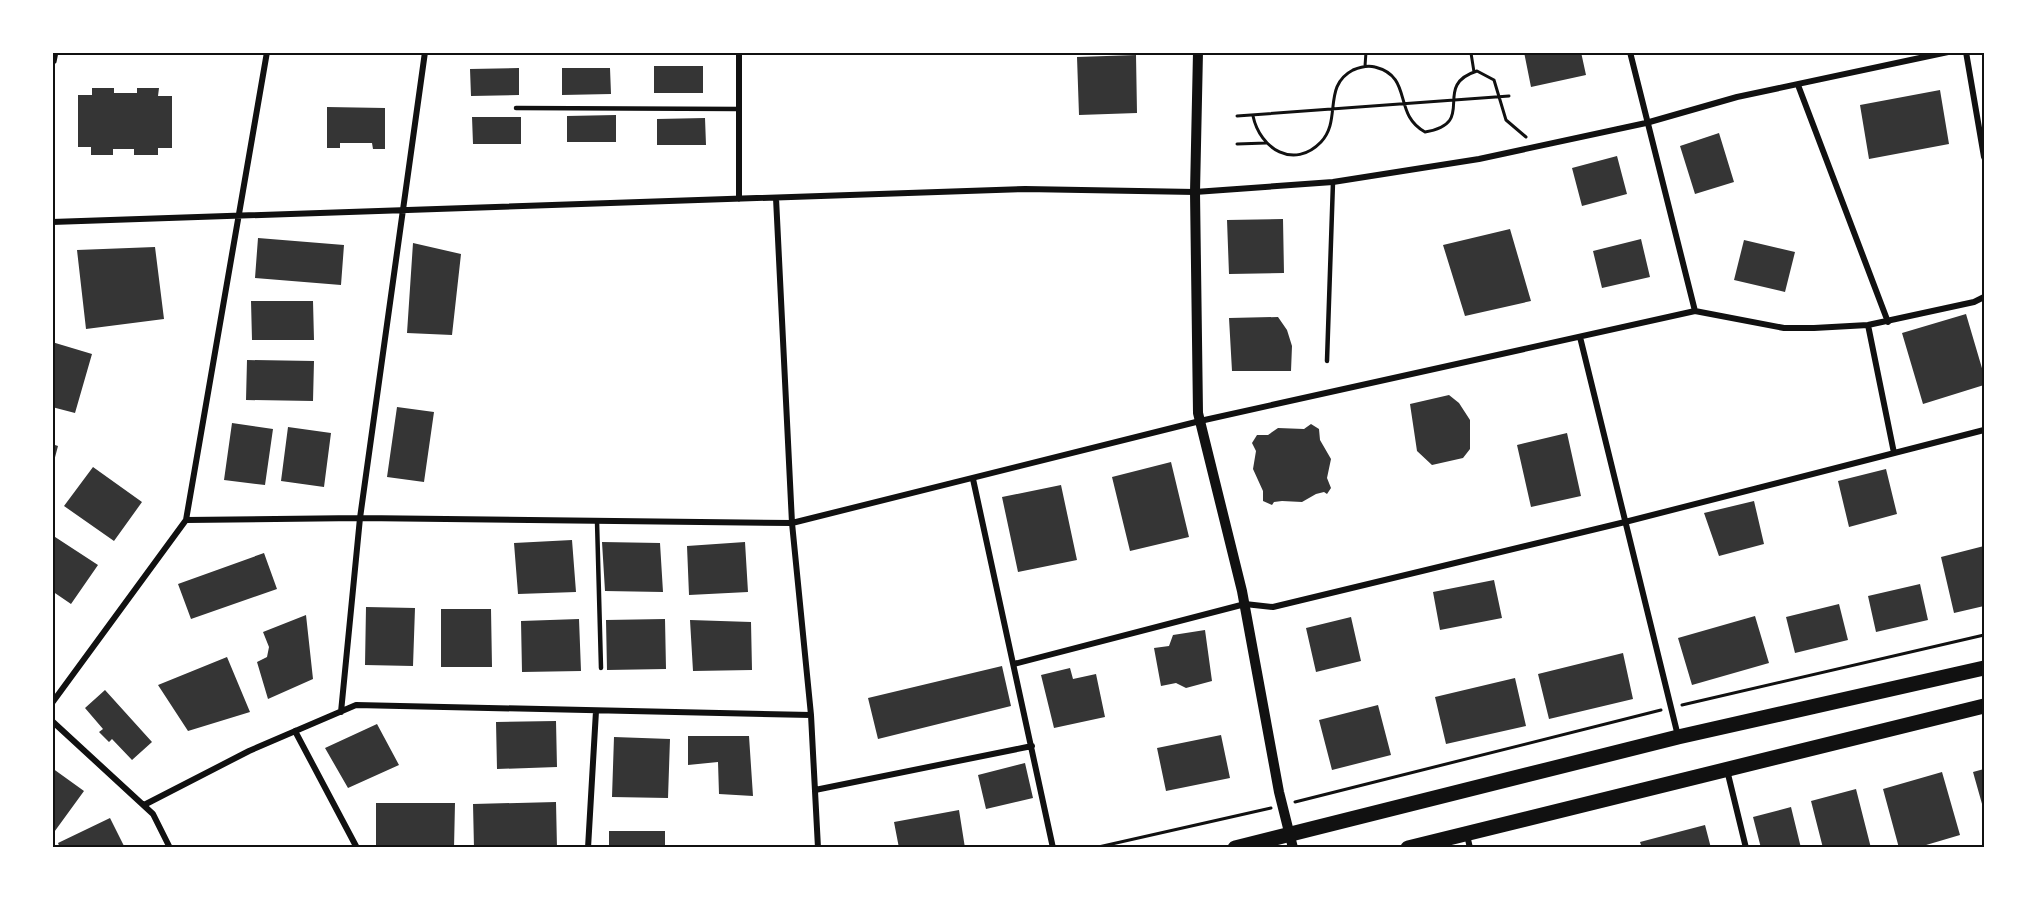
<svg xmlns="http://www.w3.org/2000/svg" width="2037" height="900" font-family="Barlow,sans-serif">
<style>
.building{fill:#353535}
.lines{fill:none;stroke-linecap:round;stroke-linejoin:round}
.path{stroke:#111;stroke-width:3}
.service{stroke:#111;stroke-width:4.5}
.minor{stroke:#111;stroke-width:6}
.tertiary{stroke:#111;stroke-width:10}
.primary{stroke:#111;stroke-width:15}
.neatline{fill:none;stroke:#111;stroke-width:2}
</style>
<rect width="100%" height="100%" fill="#fff"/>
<path class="building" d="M1524,52h57l5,23 -55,12z
M1136,55l1,58 -58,2 -2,-58z
M654,66h49v27h-49z
M519,68v27l-48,1 -1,-27z
M562,68h48l1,26 -49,1z
M92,88h22v5h23v-5h22l-1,8h14v52h-14v7h-24v-6h-21v6h-22v-8h-13v-52h14z
M1940,90l9,54 -80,15 -9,-54z
M327,107l58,1v41h-12l-1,-6h-32v5h-13z
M616,115v27h-49v-26z
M472,117h49v27h-48z
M705,118l1,27h-49v-26z
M1719,133l15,49 -39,12 -15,-48z
M1617,156l10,38 -45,12 -10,-38z
M1283,219l1,54 -55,1 -2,-54z
M1510,229l21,72 -66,15 -22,-71z
M258,238l86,7 -3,40 -86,-7z
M1641,239l9,38 -48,11 -9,-37z
M1744,240l51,12 -10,40 -51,-12z
M413,243l48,11 -9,81 -45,-2z
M155,247l9,72 -78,10 -9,-79z
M251,301h62l1,39h-62z
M1966,314l18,61v10l-61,19 -21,-71z
M1278,317l9,13 5,16 -1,25h-59l-3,-53z
M52,342l40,12 -17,59 -23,-6z
M247,360l67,1 -1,40 -67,-1z
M1449,395l10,8 11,17v29l-7,9 -31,7 -15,-14 -7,-47z
M397,407l37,5 -10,70 -37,-5z
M232,423l41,6 -8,56 -41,-5z
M1311,424l8,5 1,11 11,19 -4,19 4,10 -4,6 -3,-2 -8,2 -14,8 -20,-1 -8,1 -2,3 -9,-4v-10l-10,-22 3,-18 -4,-8 5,-8h11l10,-7 26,1z
M288,427l43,6 -7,54 -43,-6z
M1567,433l14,63 -50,11 -14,-62z
M52,444l6,2 -5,19h-1z
M1171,462l18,75 -59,14 -18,-74z
M93,467l49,35 -28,39 -50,-35z
M1886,469l11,45 -48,13 -11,-46z
M1061,485l16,75 -59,12 -16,-75z
M1754,501l10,43 -45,12 -15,-43z
M52,535l46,30 -27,39 -19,-13z
M572,540l4,52 -58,2 -4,-51z
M602,542l58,1 3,49 -58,-1z
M745,542l3,50 -59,3 -2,-49z
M1984,546v60l-30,7 -13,-56z
M264,553l13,36 -86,30 -13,-35z
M1494,580l8,38 -62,12 -7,-38z
M1920,584l8,36 -52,12 -8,-36z
M1839,604l9,36 -53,13 -9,-36z
M366,607l49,1 -2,58 -48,-1z
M441,609h50l1,58h-51z
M306,615l7,64 -45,20 -11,-37 10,-5 2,-10 -6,-15z
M1755,616l14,47 -77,22 -14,-47z
M1351,617l10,44 -45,11 -10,-44z
M579,619l2,52 -59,1 -1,-51z
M665,619l1,50 -59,1 -1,-50z
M690,620l61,2 1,48 -59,1z
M1205,630l7,51 -26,7 -10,-5 -15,3 -7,-38 15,-2 4,-11z
M1623,653l10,46 -84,20 -11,-45z
M227,657l23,55 -62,19 -30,-46z
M1002,666l9,40 -133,33 -10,-41z
M1070,668l3,11 23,-5 9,43 -51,11 -13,-53z
M1515,678l11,48 -80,18 -11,-47z
M105,690l47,52 -20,18 -20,-21 -3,3 -10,-10 4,-3 -18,-21z
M1378,705l13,50 -59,15 -13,-50z
M556,721l1,46 -60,2 -1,-47z
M377,724l22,41 -51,23 -23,-40z
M1221,735l9,43 -64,13 -9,-43z
M688,736h61l4,60 -34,-2 -1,-32 -30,3z
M614,737l56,2 -2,59 -56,-1z
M1025,763l8,35 -47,11 -8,-34z
M52,768l32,23 -32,44z
M1984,769v42l-11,-39z
M1942,772l18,63 -44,13h-17l-16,-59z
M1856,789l15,59h-48l-12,-47z
M556,802l1,46h-83l-1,-44z
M376,803h79l-1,45h-78z
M1791,807l10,41h-40l-8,-31z
M959,810l6,38h-66l-5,-26z
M110,818l15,30h-65l-2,-5z
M1705,825l6,23h-69l-2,-6z
M609,831h56v17h-56z"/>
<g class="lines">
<path class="path" d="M1471,53l3,19
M55,62l2,-10
M1365,66l1,-14
M1237,116l272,-20
M1253,116c7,33 41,54 68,26 21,-22 1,-56 32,-72 7,-3 15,-5 22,-3 39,10 17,47 50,65 54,-9 5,-46 52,-61l17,9 12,40 20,17
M1237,144l29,-1
M1682,705l302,-70
M1295,802l366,-92
M1094,848l177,-40"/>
<path class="service" d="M516,108l223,1
M1327,361l6,-179
M597,521l4,147"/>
<path class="minor" d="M739,52v147
M1630,52l65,259
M1966,52l18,105
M1798,85l90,237
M776,198l16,325 19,192 7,133
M52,222l973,-33 170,3 138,-10 146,-23 167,-36 91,-26 211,-45
M1868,325l26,128
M1580,337l98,399
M973,479l80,369
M186,520l174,-2 432,5 408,-102 495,-110 89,17h30l54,-3 106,-23 10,-5
M1014,664l231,-60 28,3 352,-85 359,-92
M52,703l134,-183 81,-468
M341,712l19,-194 65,-466
M52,721l101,93 17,34
M295,731l62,117
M1727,770l19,78
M815,790l217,-44
M144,805l105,-54 107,-46 455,10
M1467,835l3,13
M588,848l8,-137"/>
<path class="tertiary" d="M1198,52l-3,140 3,221 44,178 37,201 14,56"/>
<path class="primary" d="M1235,848l443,-111 306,-69
M1408,848l576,-142"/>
</g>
<rect width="2037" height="900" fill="none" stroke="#ffffff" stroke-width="108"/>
<rect x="54" y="54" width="1929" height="792" class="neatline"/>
</svg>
